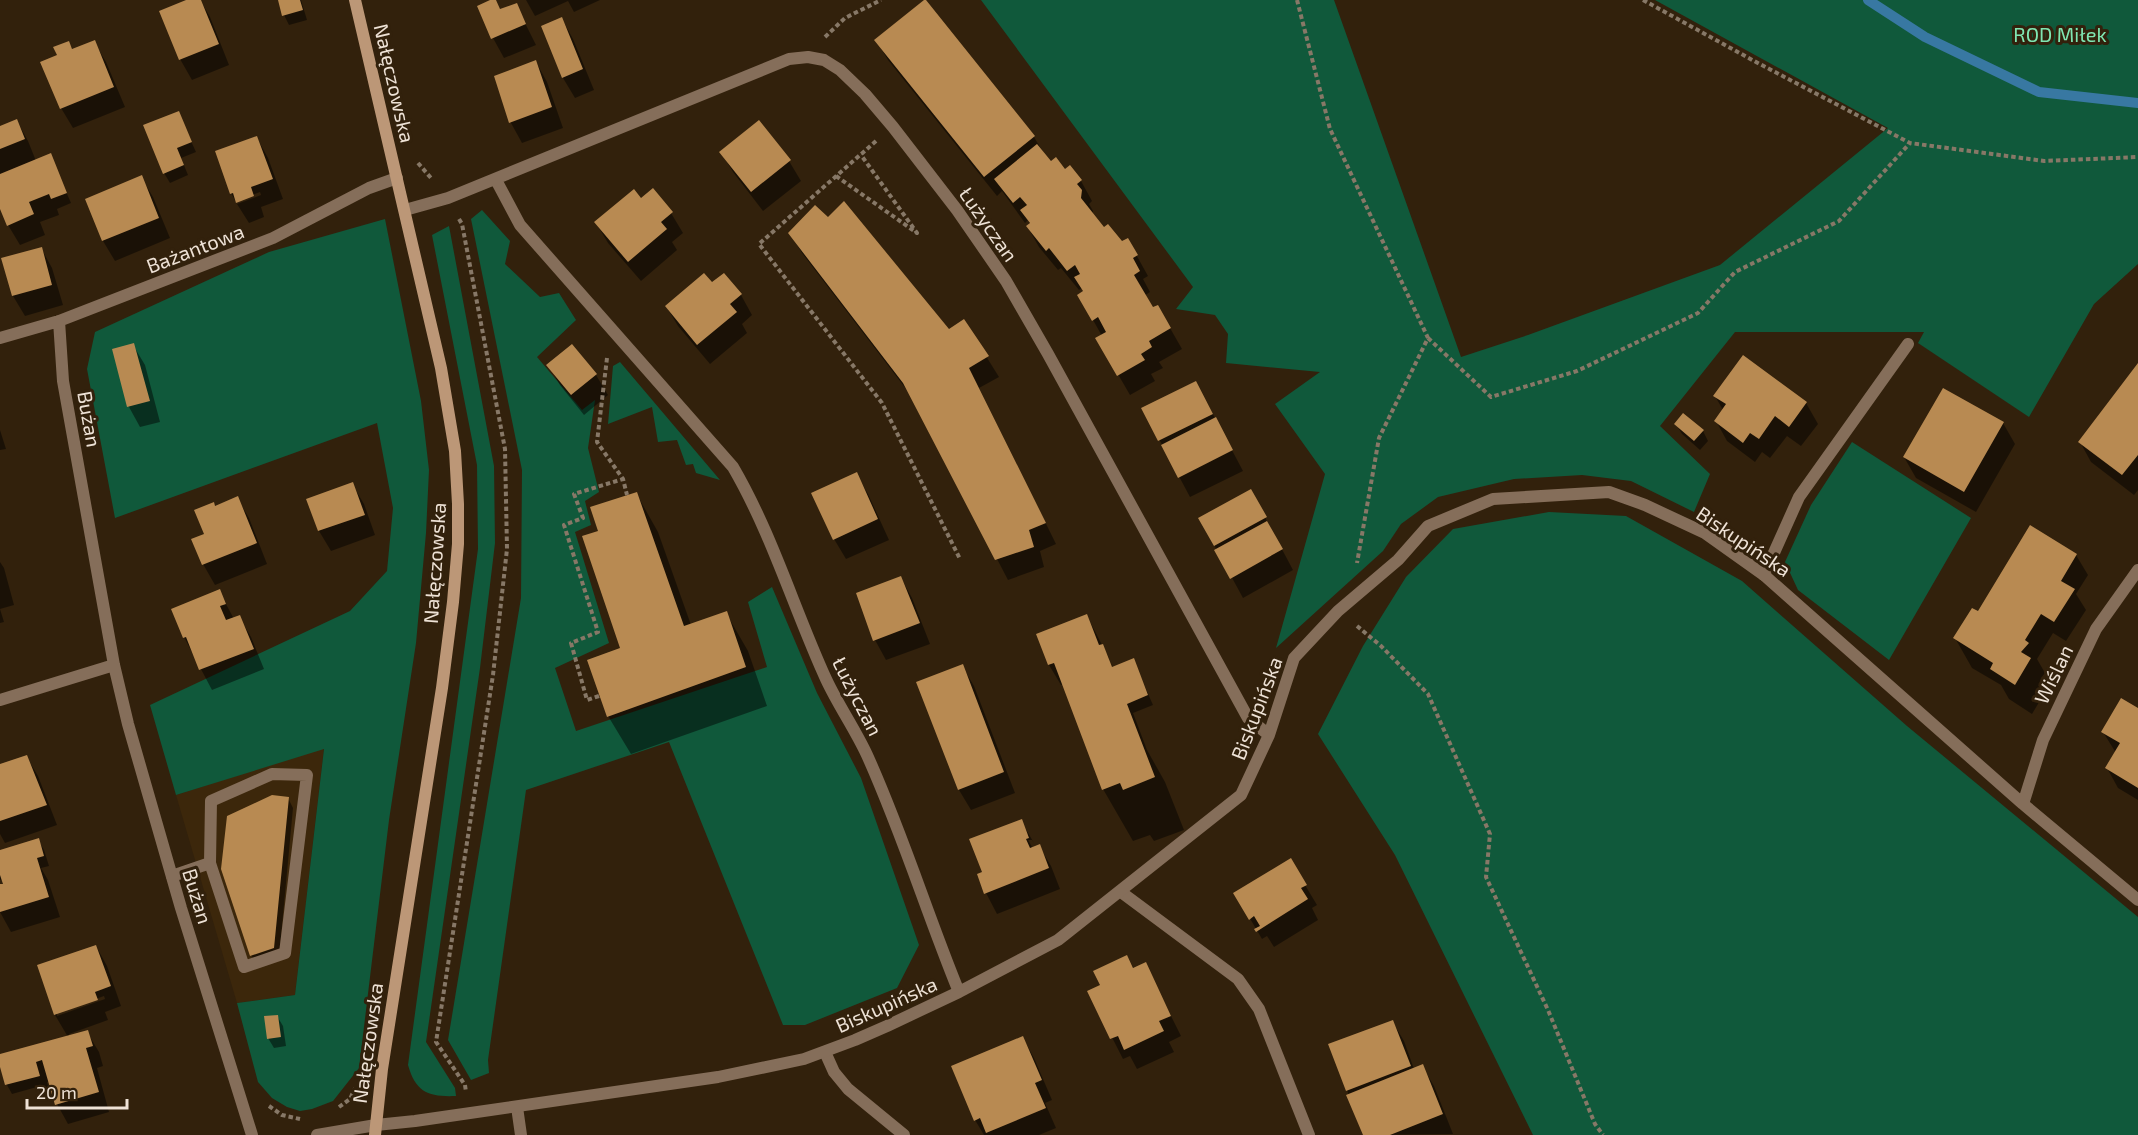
<svg xmlns="http://www.w3.org/2000/svg" width="2138" height="1135" font-family="'Exo 2',sans-serif">
<style>
.built{fill:#3c270b}
.green{fill:#10593b}
.shadow{fill:#0007;fill-rule:evenodd}
.lines{fill:none;stroke-linecap:round;stroke-linejoin:round}
.stream{stroke:#3878a2;stroke-width:10}
.building{fill:#b88a52}
.path{stroke:#877867;stroke-width:4;stroke-dasharray:4.5 3;stroke-linecap:butt}
.lane{stroke:#856e5a;stroke-width:12}
.street{stroke:#856e5a;stroke-width:12}
.secondary{stroke:#bc9777;stroke-width:12}
.labels{text-anchor:middle;dominant-baseline:central;stroke-width:6;stroke-linejoin:round;paint-order:stroke}
.park-label{font-size:20px;fill:#7fe6b2;stroke:#32210c}
.street-label{font-size:20px;fill:#eee2d6;stroke:#32210c}
</style>
<rect width="100%" height="100%" fill="#32210c"/>
<path class="built" d="M324,748l-29,247 -58,8 -61,-208z"/>
<path class="green" d="M981,0h353l127,357 67,-22 192,-70 168,-137 -233,-128h483v264l-44,40 -65,113 -111,-74 6,-11h-189l-75,94 50,48 -16,38 -63,-31 -49,-6 -68,4 -76,18 -37,27 -18,27 -107,97 49,-174 -50,-70 45,-32 -94,-9 2,-29 -13,-19 -39,-6 17,-22z
M482,210l28,31 -5,23 35,33 19,-4 17,27 -39,37 45,53 13,-10 -7,48 11,44 -14,9 6,24 -16,7 34,111 -54,25 21,63 191,-64 -19,-65 24,-15 45,106 44,85 58,167 -22,43 -92,37h-22l-114,-283 -143,48 -38,270 1,13 -18,7 -23,-40 73,-442 1,-128 -51,-251z
M385,219l36,182 8,69 -3,63 -10,110 -27,177 -30,248 -26,33 -21,8 -12,2 -13,-4 -15,-9 -14,-16 -21,-79 58,-8 29,-246 -148,46 -26,-90 200,-94 37,-40 6,-63 -16,-85 -262,95 -28,-149 8,-37 174,-80z
M449,226l45,240 1,77 -15,125 -54,374 29,46 1,8c-27,1 -40,-3 -48,-31l70,-516 -1,-84 -45,-230z
M620,362l100,118 -24,-7 -3,-9 -7,1 -9,-25 -19,2 -6,-35 -44,17 5,-58z
M1852,442l119,76 -82,142 -91,-70 -13,-28 26,-57z
M1549,512l77,4 116,65 165,145 231,191v218h-605l-138,-280 -77,-121 45,-88 43,-69 47,-48z"/>
<path class="shadow" d="M190,0h10l10,17 19,48 -37,15 -12,-21z
M279,0h22l6,20 -18,5 -5,-10z
M494,0l7,11 15,-6 20,40 -32,13 -11,-20z
M526,0h74l-26,12 -6,-11 -33,15z
M562,19l11,20 21,51 -19,8 -12,-20 -20,-51z
M876,40l158,97 12,20 35,24 11,20 -3,3 4,7 -1,4 11,14 19,14 6,-3 20,36 -5,3 7,13 -6,4 9,13 5,-2 24,42 -23,13 4,6 -12,6 4,7 -25,14 -33,-57 5,-2 -23,-41 5,-3 -2,-4 -3,2 -18,-22 -3,2 -19,-23 -12,-21 3,-2 -2,-4 -3,3 -23,-32 -5,5 -109,-136z
M94,42l12,20 19,45 -52,21 -12,-20 -2,-52 9,-13 5,7z
M536,62l11,20 16,46 -41,15 -11,-20 -15,-46z
M178,113l18,39 -15,6 7,17 -18,8 -6,-10z
M17,121l11,20 8,20 14,-6 21,48 -14,6 2,6 -19,7 5,13 -25,10 -12,-20 -8,-20v-79l1,1z
M257,138l11,20 15,41 -22,8 3,10 -15,6 -12,-19 24,-9 -1,-3 -23,9v3l-6,-11z
M721,152l68,9 12,20 -38,30 -30,-39z
M141,177l12,20 17,41 -55,23 -12,-20 -16,-41z
M641,200l30,13 12,20 -11,9 5,8 -36,31 -33,-38 -12,-20z
M790,233l158,98 16,-10 35,56 -20,11 77,156 -16,7 4,16 -36,13 -95,-182 -111,-145z
M41,248l11,20 11,37 -38,11 -12,-20 -11,-36z
M712,284l29,11 11,20 -10,9 5,9 -37,31 -32,-38 -12,-20z
M133,345l12,20 15,57 -20,5 -11,-20 -16,-57z
M572,346l24,29 12,20 -24,20 -24,-30 -12,-20z
M1744,357l62,46 12,21 -17,22 -14,-10 -17,22 -8,-6 -7,10 -28,-21 -11,-20 7,-11 -8,-14z
M2138,367v123l-4,5 -43,-33 -11,-20z
M1943,390l60,33 12,21 -39,68 -60,-34 -12,-21z
M1207,403l36,68 -53,26 -47,-88z
M1676,424l27,7 5,10 -8,9 -18,-16z
M0,430l6,19 -6,1z
M856,474l12,20 21,46 -43,19 -12,-20z
M352,484l12,20 11,31 -44,16 -12,-20 -11,-31z
M1251,491l42,79 -50,28 -43,-79z
M636,493l22,39 33,93 35,-12 22,38 19,55 -136,48 -23,-38 14,-67 -22,-117z
M237,498l12,20 18,46 -52,21 -12,-21 3,-29 9,-28z
M2076,555l12,20 -12,19 10,16 -20,31 -13,-8 -16,26 8,14 -4,5 6,11 -15,25 -23,-15 -8,-14 -29,-17 -17,-30 27,-22z
M0,562l4,6 10,37 -14,4 4,13 -4,1z
M901,578l11,20 18,46 -44,16 -11,-20z
M219,591l15,28 5,-2 12,20 13,32 -52,21 -28,-53z
M1087,616l27,52 19,-8 20,45 -20,8 14,37 18,32 19,48 -30,11 -4,-6 -17,6 -30,-52 -40,-105 -2,1 -12,-20 -11,-30zM1109,658l7,15 -3,1 -6,-15z
M962,666l12,20 41,107 -44,17 -12,-20 -41,-107z
M2138,710v90l-20,-12 -11,-20 9,-15 -13,-21z
M26,756l12,20 19,49 -52,18 -5,-9v-69z
M288,798l5,10 -14,150 -22,7 -6,-10z
M1021,821l13,22 -2,-3h-4l8,14 3,-8 12,20 9,23 -63,25 -11,-21 -7,-18 5,-2z
M38,840l6,10 5,16 -8,2 7,12 12,37 -49,15 -11,-20v-26l5,-1 -2,-6 -3,1v-29z
M1290,860l27,45 -5,3 6,12 -44,27 -7,-11 -5,3 -27,-46z
M96,946l11,20 14,40 -16,6 3,8 -39,14v2l18,-4 12,20 4,14 -6,2 12,44 -41,12 -11,-20 -7,-23 -3,1 4,15 -7,1 -7,-11 -25,7 -5,-9 -7,-29 68,-19 -13,-22 -16,-49zM104,996l1,3 -48,17v-3z
M1127,956l7,13 11,-5 36,72 -12,6 5,10 -37,17 -7,-13 -7,3 -34,-67 13,-6z
M277,1016l6,10 3,20 -12,2 -6,-10z
M1392,1021l12,20 10,28 8,-3 12,20 19,48 -89,1 -17,-45z
M1023,1038l11,20 18,42 -7,3 11,25 -17,7h-55l-9,-15z"/>
<g class="lines">
<path class="stream" d="M1868,0l57,37 114,55 99,11"/>
</g>
<path class="building" d="M186,0h15l18,44 -40,16 -20,-49z
M278,0h22l3,10 -21,6z
M490,0h6l4,9 17,-6 9,21 -35,15 -14,-33z
M924,0h2l109,136 -51,41 -110,-137z
M562,17l21,52 -21,9 -21,-52z
M95,40l19,47 -54,22 -20,-47 17,-7 -4,-8 16,-6 3,8z
M536,60l16,47 -43,16 -15,-47z
M179,111l13,31 -15,6 7,17 -21,9 -20,-49z
M17,119l8,20 -25,10v-23z
M759,120l32,40 -40,32 -32,-40z
M257,136l16,43 -22,8 3,9 -18,7 -3,-10 -3,1 -15,-43z
M1037,144l14,17 5,-4 9,12 5,-4 12,15 -5,4 5,6 -1,8 23,29 4,-3 14,17 6,-3 10,17 -5,3 7,13 -6,4 19,32 5,-2 13,23 -22,13 3,6 -11,7 4,6 -28,16 -22,-38 11,-6 -8,-15 -6,4 -15,-26 6,-4 -9,-14 6,-3 -5,-9 -8,6 -18,-23 -3,3 -20,-25 4,-3 -10,-13 7,-5 -7,-8 -7,6 -19,-24z
M51,153l16,40 -16,6 -2,-5 -20,8 5,12 -27,12 -7,-17v-35z
M142,175l17,43 -57,23 -17,-42z
M653,188l20,24 -12,10 6,7 -39,33 -34,-40 40,-33 7,9z
M844,201l105,128 15,-10 25,37 -20,12 77,155 -17,7 5,17 -39,13 -92,-177 -115,-150 27,-28 13,12z
M42,247l10,38 -40,11 -11,-38z
M704,273l8,9 12,-9 18,21 -12,10 7,8 -40,33 -32,-39z
M134,343l16,58 -23,6 -15,-58z
M572,344l25,30 -26,21 -25,-30z
M1743,355l64,47 -18,25 -14,-11 -16,23 -9,-6 -7,10 -29,-22 12,-17 -13,-8z
M2138,363v92l-16,20 -44,-33z
M1196,381l17,33 -55,27 -17,-33z
M1943,388l61,34 -40,70 -61,-35z
M1683,413l21,17 -10,11 -20,-17z
M1216,417l17,33 -55,28 -17,-33z
M857,472l21,47 -45,21 -22,-47z
M353,482l12,33 -47,16 -12,-32z
M1251,489l16,28 -53,29 -16,-28z
M637,492l47,134 43,-15 19,56 -139,50 -20,-57 33,-12 -38,-112 16,-5 -8,-24z
M238,496l19,47 -55,22 -11,-26 13,-5 -10,-24 20,-8 1,4z
M1267,521l16,28 -53,30 -16,-29z
M2030,525l47,29 -16,27 14,8 -21,33 -13,-8 -16,26 4,3 -8,9 10,6 -16,27 -25,-16 3,-6 -40,-25 19,-30 6,3z
M901,576l19,47 -47,18 -17,-48z
M220,589l6,15 -6,2 6,14 14,-5 14,34 -55,21 -13,-33 -3,1 -12,-29z
M1087,614l12,31 4,-1 9,23 22,-9 14,37 -21,9 28,73 -32,13 -3,-7 -18,7 -48,-127 -6,2 -12,-31z
M963,664l41,108 -46,18 -42,-108z
M2121,698l17,10v80l-33,-20 15,-25 -19,-11z
M27,755l20,50 -47,16v-57z
M272,795l17,2 -15,151 -24,8 -29,-87 6,-53z
M1022,819l7,19 -3,1 4,9 10,-4 9,24 -65,26 -7,-20 5,-2 -13,-33z
M39,838l5,18 -7,2 12,39 -49,15v-28h3l-3,-9v-25z
M1291,858l16,27 -6,3 7,11 -52,33 -2,-3 6,-3 -6,-10 -5,4 -16,-27z
M96,945l15,41 -16,6 3,8 -44,15 -17,-50z
M1127,955l6,13 13,-6 25,54 -12,5 5,10 -40,19 -6,-14 -8,3 -23,-48 13,-6 -7,-14z
M278,1015l3,22 -14,2 -3,-23z
M1393,1020l18,46 -65,25 -18,-47z
M88,1030l5,16 -7,2 13,44 -44,13 -13,-45 -6,2 4,14 -35,9 -5,-18v-13z
M1023,1036l19,44 -7,3 11,25 -60,25 -6,-15 -6,3 -23,-55z
M1423,1064l20,50 -53,21h-27l-17,-40z"/>
<g class="lines">
<path class="path" d="M1297,0l33,129 98,209 -49,100 -22,125
M1643,0l113,62 154,81 134,18 94,-4
M825,37l20,-19 36,-18
M876,141l-117,103 123,159 78,156
M418,163l13,15
M836,176l81,57 -56,-78
M459,219l3,5 43,225 2,100 -14,126 -57,367 29,43 1,7
M1428,338l63,59 86,-26 121,-58 37,-41 104,-51 71,-78
M607,358l-10,84 26,37 4,16
M1357,626l24,20 47,48 62,140 -4,43 62,133 47,114 8,11
M599,696l-12,4 -16,-57 27,-11 -34,-107 19,-7 -9,-24 49,-15
M269,1106l13,9 18,4
M339,1107l11,-8 5,-11"/>
<path class="lane" d="M1764,575l35,-78 109,-153
M272,774l35,1 -22,178 -41,14 -34,-104 1,-62z
M172,876l38,-13
M1121,892l117,87 21,30 50,126
M825,1052l9,20 14,17 56,46
M517,1107l4,28"/>
<path class="street" d="M496,180l24,45 213,242c39,67 61,142 93,212 12,26 29,50 41,76 35,77 60,159 92,237
M405,210l43,-12 341,-139 19,-2 16,3 16,10 25,24 28,33 64,83 49,71 42,73 200,364 21,17
M59,321l4,60 51,284 14,59 53,184 71,227
M0,338l59,-17 214,-83 96,-50 28,-10
M0,700l114,-35
M2023,804l20,-64 53,-111 42,-59
M317,1135l59,-10 39,-4 303,-44 86,-18 51,-19 32,-14 72,-34 99,-52 183,-145 28,-60 25,-77 44,-47 60,-51 30,-34 65,-27 116,-7 36,13 60,28 59,42 259,229 115,96"/>
<path class="secondary" d="M355,0l86,368 14,83 3,53v40l-5,58 -11,86 -60,381 -7,66"/>
</g>
<g class="labels">
<g class="park-label">
<text x="2060" y="34">ROD Miłek</text>
</g>
<g class="street-label">
<text transform="translate(395 83) rotate(77)">Nałęczowska</text>
<text transform="translate(989 224) rotate(55)">Łużyczan</text>
<text transform="translate(195 248) rotate(-21)">Bażantowa</text>
<text transform="translate(90 419) rotate(80)">Bużan</text>
<text transform="translate(1744 541) rotate(34)">Biskupińska</text>
<text transform="translate(434 563) rotate(-86)">Nałęczowska</text>
<text transform="translate(2053 674) rotate(-64)">Wiślan</text>
<text transform="translate(858 696) rotate(63)">Łużyczan</text>
<text transform="translate(1256 708) rotate(-69)">Biskupińska</text>
<text transform="translate(198 896) rotate(73)">Bużan</text>
<text transform="translate(886 1004) rotate(-24)">Biskupińska</text>
<text transform="translate(367 1043) rotate(-82)">Nałęczowska</text>
</g>
</g>
<path d="M27 1099v9h100v-9" fill="none" stroke="#eee2d6" stroke-width="3"/>
<text x="36" y="1099" font-size="18" fill="#eee2d6" stroke="#32210c" stroke-width="4.5" paint-order="stroke">20 m</text>
</svg>
